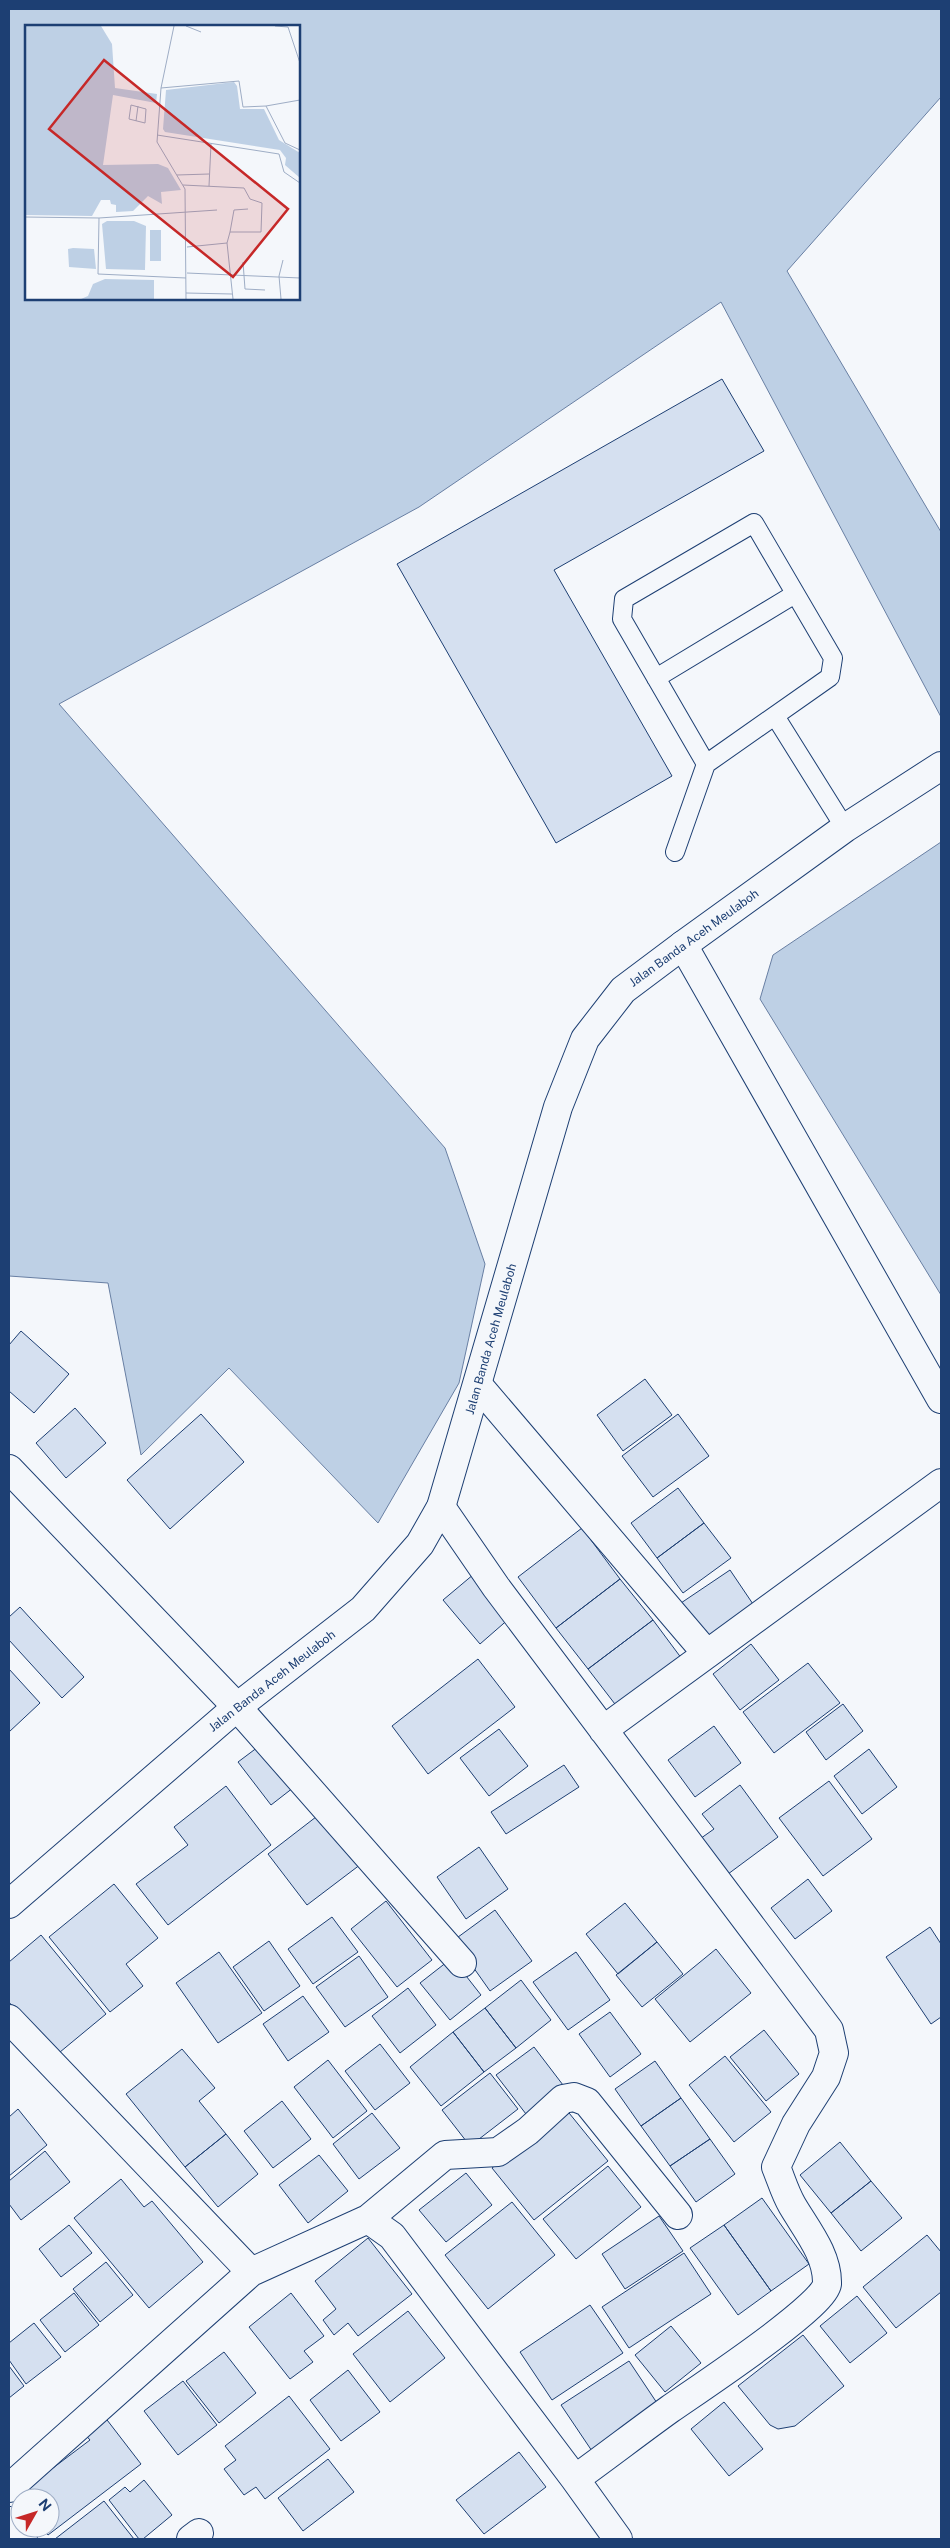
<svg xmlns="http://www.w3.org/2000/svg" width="950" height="2548" font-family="'Public Sans',sans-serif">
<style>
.water{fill:#bed0e5;stroke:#687fa3;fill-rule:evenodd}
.building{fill:#d5e0f0;stroke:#1d3f73}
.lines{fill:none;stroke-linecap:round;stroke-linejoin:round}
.lane-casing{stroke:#1d3f73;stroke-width:20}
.street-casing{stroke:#1d3f73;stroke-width:30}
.secondary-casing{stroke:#1d3f73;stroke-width:30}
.highway-casing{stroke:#1d3f73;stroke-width:30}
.lane{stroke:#f4f7fb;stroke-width:18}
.street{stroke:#f4f7fb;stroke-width:28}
.secondary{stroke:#f4f7fb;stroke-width:28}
.highway{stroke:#f4f7fb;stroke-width:28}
.labels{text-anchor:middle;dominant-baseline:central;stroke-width:4;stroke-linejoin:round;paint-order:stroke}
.street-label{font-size:12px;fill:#1d3f73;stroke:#f4f7fb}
.inset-road{fill:none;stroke:#9eadc5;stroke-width:1}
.view{fill:#c62828;fill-opacity:0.15;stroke:#c62828;stroke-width:2.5}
.inset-edge{fill:none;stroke:#1d3f73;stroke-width:2.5}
</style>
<rect width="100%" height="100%" fill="#f4f7fb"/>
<path class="water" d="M9,9h932v88l-154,174 154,261v185l-220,-415 -302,205 -360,197 386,444 40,116 -26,119 -81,140 -149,-155 -88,87 -33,-172 -99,-7zM26,26h273v273h-273z
M941,842v453l-181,-296 13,-44z"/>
<path class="building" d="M722,379l42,72 -210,119 118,206 -116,67 -159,-279z
M21,1331l48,43 -35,39 -25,-22v-46z
M645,1379l27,36 -49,36 -26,-36z
M75,1408l31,35 -40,35 -30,-35z
M201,1414l43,48 -74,67 -43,-49z
M678,1414l31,42 -56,41 -31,-41z
M678,1488l26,35 -47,35 -26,-35z
M704,1523l27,35 -48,35 -26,-35z
M582,1528l38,51 -64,49 -38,-51z
M730,1570l27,40 -51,35 -28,-40z
M474,1574l37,43 -31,27 -37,-44z
M620,1579l33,41 -65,49 -32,-41z
M20,1607l64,70 -22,21 -53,-58v-23z
M653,1620l29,39 -64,49 -30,-39z
M751,1644l28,36 -39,30 -27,-36z
M478,1659l37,48 -87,67 -36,-48z
M808,1663l32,40 -66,50 -31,-41z
M9,1669l31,34 -31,29z
M843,1704l20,27 -37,29 -20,-28z
M714,1726l27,37 -46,34 -27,-37z
M499,1729l29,37 -39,30 -29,-38z
M266,1741l32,43 -27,21 -33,-43z
M869,1749l28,38 -35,27 -28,-38z
M564,1765l15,22 -73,47 -15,-22z
M829,1781l43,58 -49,37 -44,-58z
M740,1785l38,52 -54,40 -27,-36 17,-12 -12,-15z
M226,1786l45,59 -103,80 -32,-41 52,-39 -14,-18z
M325,1810l40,51 -58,44 -39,-51z
M479,1847l29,42 -42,30 -29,-42z
M808,1879l24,32 -37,28 -24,-31z
M114,1884l44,54 -32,26 17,22 -33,26 -61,-75z
M386,1901l46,59 -35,27 -46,-58z
M625,1903l32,39 -39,32 -32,-40z
M495,1910l37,51 -42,30 -36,-51z
M332,1917l26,35 -45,32 -25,-35z
M930,1927l11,17v73l-10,7 -45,-67z
M41,1935l65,79 -52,43 -45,-55v-40z
M269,1941l31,45 -36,25 -31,-44z
M657,1942l26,32 -41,33 -26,-32z
M716,1949l35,44 -61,49 -35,-43z
M219,1952l43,61 -44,30 -42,-60z
M576,1952l34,48 -42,30 -35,-48z
M359,1956l29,41 -43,30 -29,-40z
M452,1958l29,37 -31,25 -30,-37z
M521,1980l30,40 -35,28 -31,-40z
M408,1988l28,37 -36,28 -28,-37z
M303,1996l26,36 -41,29 -25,-37z
M485,2008l31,40 -32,24 -31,-40z
M610,2012l31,42 -31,23 -31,-43z
M764,2030l35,44 -33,27 -36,-44z
M453,2032l31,40 -43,34 -31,-39z
M380,2044l30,39 -35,27 -30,-39z
M534,2047l29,38 -37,29 -30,-39z
M182,2049l33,39 -16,13 27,33 -41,33 -59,-73z
M725,2056l46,56 -37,30 -45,-57z
M328,2060l39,51 -34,27 -39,-51z
M655,2061l26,37 -40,28 -26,-37z
M490,2073l28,36 -48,37 -28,-36z
M681,2098l29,41 -40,27 -29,-40z
M282,2101l29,38 -38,29 -29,-37z
M565,2108l43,53 -74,59 -42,-52z
M18,2109l29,36 -38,31v-59z
M372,2113l28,35 -41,31 -26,-35z
M226,2134l32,40 -40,33 -33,-40z
M710,2139l25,35 -39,28 -26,-36z
M840,2142l31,39 -40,32 -31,-38z
M45,2151l25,31 -49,38 -12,-16v-23z
M319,2155l29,36 -40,32 -29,-38z
M608,2166l33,41 -65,52 -33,-40z
M466,2173l26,32 -46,37 -27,-32z
M121,2179l23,28 8,-6 51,61 -54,46 -75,-90z
M871,2181l31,37 -41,33 -30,-38z
M762,2198l47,66 -38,27 -47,-66z
M512,2202l43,53 -67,54 -43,-54z
M659,2216l24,35 -58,38 -23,-35z
M69,2225l23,28 -31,24 -22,-28z
M724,2225l47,66 -33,24 -48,-67z
M927,2235l14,17v40l-45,36 -33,-41z
M368,2238l44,56 -54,42 -10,-13 -14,12 -11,-15 13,-11 -21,-28z
M684,2253l27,41 -82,54 -27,-41z
M106,2262l27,33 -33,27 -27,-33z
M74,2293l25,32 -34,27 -25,-32z
M291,2293l33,43 -20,15 9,11 -23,17 -41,-52z
M857,2296l30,37 -37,30 -30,-37z
M590,2305l33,48 -71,47 -32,-48z
M408,2311l37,47 -55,44 -37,-48z
M34,2323l27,34 -35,27 -17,-24v-17z
M671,2326l30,37 -36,29 -30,-37z
M803,2335l41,51 -49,40 -17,3 -8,-4 -32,-39z
M224,2352l32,41 -37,30 -33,-42z
M629,2361l32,48 -67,45 -33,-49z
M9,2366l15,20 -15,12z
M348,2370l32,42 -39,29 -31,-41z
M183,2381l34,44 -39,30 -34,-44z
M289,2396l41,53 -65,50 -9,-12 -12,8 -20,-26 12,-9 -11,-14z
M724,2402l39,47 -34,27 -38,-47z
M104,2416l37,48 -93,71 -5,-7h7v-30l-30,1 -9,-11 32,-25 6,8 41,-31 -7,-8z
M519,2452l27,35 -62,47 -28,-34z
M328,2459l26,33 -51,39 -25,-33z
M144,2480l28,35 -29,24h-4l-30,-39 16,-13 5,5z
M104,2501l30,38h-79z"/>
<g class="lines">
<defs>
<path id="lane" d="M754,523l79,135 -3,19 -124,87 -84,-145 2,-20z
M656,678l139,-84
M775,716l70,112
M675,852l31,-88"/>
<path id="street" d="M683,945l258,454
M478,1385l229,269
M237,1707l225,256
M603,1730l338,-247
M9,2019l242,253 -242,216
M368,2219l77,-64 53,-3 30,-21 35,-32 11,-2 13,5 91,113
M251,2272l117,-53 24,17 183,243c32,-23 63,-47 95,-70 24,-17 155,-103 157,-125 1,-29 -21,-55 -35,-79 -7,-12 -11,-26 -16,-38l20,-43 30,-47 8,-24 -5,-23 -333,-443 -55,-80
M575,2479l43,60
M9,2521l14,18
M191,2539l8,-6"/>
<path id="secondary" d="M9,1469l228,238"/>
<path id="highway" d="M9,1904l228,-197 126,-98 57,-65 21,-37 117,-400 27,-68 38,-49 60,-45 162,-117 96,-62"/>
</defs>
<use href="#lane" class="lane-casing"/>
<use href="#street" class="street-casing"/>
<use href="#secondary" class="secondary-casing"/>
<use href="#highway" class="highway-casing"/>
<use href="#lane" class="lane"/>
<use href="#street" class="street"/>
<use href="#secondary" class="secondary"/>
<use href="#highway" class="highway"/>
</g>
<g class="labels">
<g class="street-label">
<text transform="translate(694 938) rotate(-36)">Jalan Banda Aceh Meulaboh</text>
<text transform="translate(491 1339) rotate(-74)">Jalan Banda Aceh Meulaboh</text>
<text transform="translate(272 1681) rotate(-38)">Jalan Banda Aceh Meulaboh</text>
</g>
</g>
<g transform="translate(25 25)">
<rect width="275" height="275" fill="#f4f7fb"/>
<path d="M0,1h76l11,18 3,44 42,6 -1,9 -43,-8 -10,70 55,-1 10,4 13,22 -20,2 1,12 -14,-8 -15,15 -17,1v-7l-5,-1 -1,-4h-9l-9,16 -67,-1zM209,57l3,4 3,23h24l15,31 21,13v25l-15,-13 1,-7 -6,-8 -115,-18 -2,-3 3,-39zM82,196h27l12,5 -1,44 -39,-1 -4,-45zM125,205h11v31h-11zM48,223l21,1 2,20 -27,-2 -1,-18zM80,254l49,1v19h-73l7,-3 5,-12z" fill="#bed0e5"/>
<path class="inset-road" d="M149,1l-13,62 -4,54 28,47 1,110M161,1l15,6M250,1l13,1 12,36M136,63l78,-7 4,26 23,-1 19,37 15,7M106,80l15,4 -1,14 -16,-4zM241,81l34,-6M111,96l2,-15M132,110l122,19 5,18 16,11M152,150l32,-1M158,160l61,3 6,11 12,4 -1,29h-31l-3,11M184,161l2,-42M0,192l74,1 118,-8M74,193l-1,56 88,4M205,207l4,-22 14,-1M162,222l40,-4 6,56M218,237l2,27 20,1M162,248l113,5M161,268l46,1M256,274l-2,-23 4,-16"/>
<path class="view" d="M79,35l184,149 -55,68 -184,-148z"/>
<rect width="275" height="275" class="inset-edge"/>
</g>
<rect width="950" height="2548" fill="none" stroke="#1d3f73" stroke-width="20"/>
<g transform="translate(35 2513) rotate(51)"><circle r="24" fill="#f4f7fb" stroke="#9eadc5"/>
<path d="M0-4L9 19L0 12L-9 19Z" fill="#c62828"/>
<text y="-8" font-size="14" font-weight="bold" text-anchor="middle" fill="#1d3f73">N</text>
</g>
</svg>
